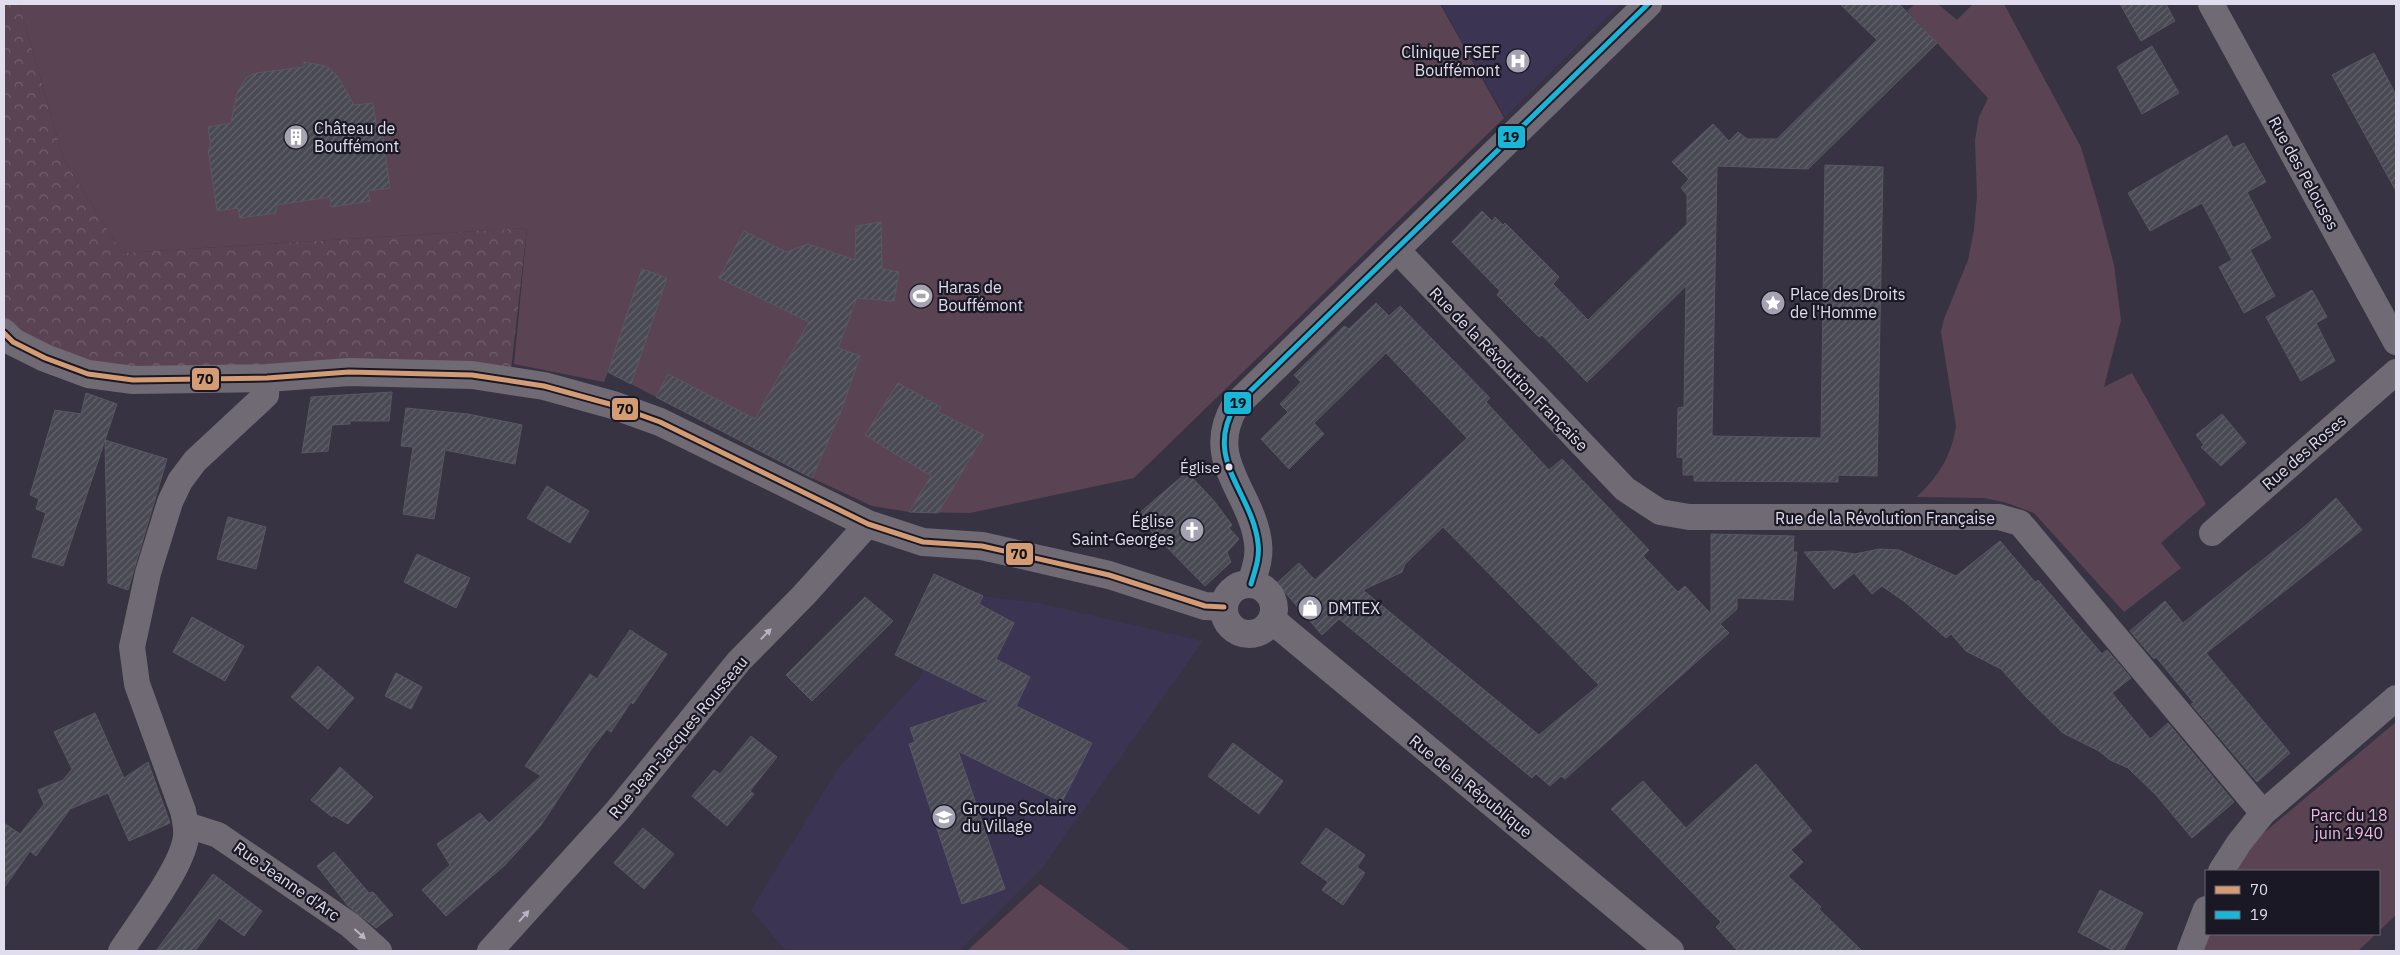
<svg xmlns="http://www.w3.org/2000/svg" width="2400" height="955" font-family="'IBM Plex Sans',sans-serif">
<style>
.built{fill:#3b3452}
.green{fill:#5a4454}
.forest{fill:url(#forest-crowns)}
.building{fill:url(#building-hatch);stroke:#585763;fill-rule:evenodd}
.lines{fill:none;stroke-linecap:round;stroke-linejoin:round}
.minor{stroke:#706a75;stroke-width:26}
.tertiary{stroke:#706a75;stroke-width:28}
.bus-1-casing{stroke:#1a1824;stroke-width:9}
.bus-2-casing{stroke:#1a1824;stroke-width:9}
.bus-1{stroke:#d39c74;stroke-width:5}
.bus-2{stroke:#1ab6d8;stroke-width:5}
.oneway{fill:#b9b5c4}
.bus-dot{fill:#e0ddee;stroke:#1a1824;stroke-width:2}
.labels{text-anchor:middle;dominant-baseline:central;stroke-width:4.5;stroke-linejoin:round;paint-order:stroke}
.bus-label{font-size:15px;fill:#e0ddee;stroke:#1a1824;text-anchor:end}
.poi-label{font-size:16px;fill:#e0ddee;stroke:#1a1824;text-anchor:start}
.street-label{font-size:16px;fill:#e0ddee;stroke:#1a1824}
.park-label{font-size:16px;fill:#eeb7de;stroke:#1a1824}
.line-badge{stroke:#1a1824;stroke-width:2}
.pale-badge-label{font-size:14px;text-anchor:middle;font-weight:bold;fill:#111}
</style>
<defs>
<pattern id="forest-crowns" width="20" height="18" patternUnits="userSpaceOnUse" patternTransform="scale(1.25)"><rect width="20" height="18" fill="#5a4454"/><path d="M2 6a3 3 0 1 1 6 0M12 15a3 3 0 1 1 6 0" fill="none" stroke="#715f6d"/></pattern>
<pattern id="building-hatch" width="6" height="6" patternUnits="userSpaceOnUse" patternTransform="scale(1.25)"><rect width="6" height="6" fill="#494954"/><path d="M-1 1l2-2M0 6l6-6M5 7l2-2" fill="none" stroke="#63636d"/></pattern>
</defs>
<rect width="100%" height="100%" fill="#373342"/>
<path class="built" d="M1441,4h180l-116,113z
M983,596l56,7 164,38 -160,226 -84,84h-173l-35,-41 88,-143 79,-87 25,-44z"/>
<path class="green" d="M19,4h1421l64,114 -370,360 -164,35 -61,-1 -37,-6 -60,-28 -204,-106 -4,10 -90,-18 13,-136 -405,25 -58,-93z
M1915,4h23l19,16 16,-16h31l77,143 18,61 15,57 7,55 -17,67 28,-14 74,131 -45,39 20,25 -57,44 -90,-99 -30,-11 -20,-4 -68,-1c22,-19 36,-42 40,-71l-15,-94 3,-13 24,-59 6,-30 3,-34 -2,-56 4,-23 9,-19 -81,-87z
M2396,722v193l-17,16v-60h-144l25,-35z
M1040,884l91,67h-164z
M2210,934h166l-18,17h-154z"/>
<path class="forest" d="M4,4h15l45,156 58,93 405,-25 -17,151 -377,1 -129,-47z"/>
<path class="building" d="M1840,4h59l38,39 -129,126 -91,-3 -5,270 109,2 4,-273 58,2 -6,309 -39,-1v7l-144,-1v-6h-11v-17l-6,-1 1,-49 6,-1 2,-121 -99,96 -45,-47 -3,2 -42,-42 3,-4 -48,-49 30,-31 10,10 3,-4 8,8 2,-2 54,54 -6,7 35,36 99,-96v-29l-6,-7 8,-9 -17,-17 41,-38 16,17 9,-9 9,7h30l100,-99z
M2120,4h46l9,17 -34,20z
M2152,46l27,47 -37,21 -25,-47z
M2374,53l22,42v96l-64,-116z
M304,62l21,4 5,3 8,8 16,28 19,-2 3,20 5,1 9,64 -22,3 2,10 -39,6 -1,-10 -54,8v8l-36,5 -2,-10 -21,3 -9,-63h3l-3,-21 23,-4 6,-30 10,-16 9,-4 48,-6z
M2227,135l6,13 11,-5 22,39 -19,10 24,46 -21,12 25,46 -31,17 -25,-46 13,-7 -30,-57 -52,28 -22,-38z
M881,222l1,47 17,3 -5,29 -37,-3 -19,50 22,8 -20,58 -28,64 -156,-81 12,-23 87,45 54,-97 -90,-44 25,-47 42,21 22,-8 47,16 1,-34z
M642,269l25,9 -36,106 -23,-12z
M2312,290l15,27 -11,6 19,38 -34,20 -35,-64z
M1376,303l13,13 11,-10 90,92 -4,4 63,68 13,-11 87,91 -6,6 35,36 7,-6 26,28v-80l83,2 -1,16h4l-4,48 -56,-2v11l-17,15 9,9 -164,146 -4,-3 -11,10 -14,-12 -4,4 -193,-159 -17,16 -45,-52 22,-20 16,17 152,-142 -81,-85 -72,70 10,11 -35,35 -28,-30 27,-27 -8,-8 21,-22 -7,-7 50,-49 5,3zM1443,527l156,158 -60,50 -176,-145 39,-18 3,-8z
M898,383l43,24 -3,5 46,23 -46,78 -29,-1 22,-36 -66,-41z
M392,392l-3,29h-39v3l-18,1 -4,26 -26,2 9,-56z
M86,393l31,11 -12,36 62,19 -39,131 -20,-7 -3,-143 -42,126 -31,-9 14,-44 -10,-4 3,-10 -9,-4 25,-85 26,4z
M406,408l62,6 54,11 -7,39 -70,-14 -11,69 -31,-5 10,-67 -12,-1z
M2222,414l24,29 -25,23 -20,-19 3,-2 -8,-10z
M1187,472l27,29 18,24 -3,3 10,11 -12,13 4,10 -26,24 -69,-70z
M547,486l42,25 -19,32 -43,-25z
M2336,498l26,32 -156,123 84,100 -33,29 -66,-78 3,-1 -38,-46 -2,2 -24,-28 35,-30 18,22 121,-96z
M228,517l38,10 -10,42 -39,-10z
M2000,541l35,41 3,-2 64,74 5,-4 24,28 -19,15 38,46 18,-16 66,79 -42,36 -36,-43 -28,-27 -18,-8 -11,-9 -36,-18 -36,-35 -26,-29 -35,-18 -15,-17 -5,4 -41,-36 -23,-16 -10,8 -18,-21 -20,16 -30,-37 30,-1 21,3 24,-5 20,1 57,26z
M417,554l53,24 -14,30 -52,-26z
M934,574l49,22 -4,8 35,19 -18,36 34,18 -14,29 76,37 -30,59 -104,-51 47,138 -43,15 -53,-160 6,-2 -5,-14 79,-27 -94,-46z
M865,597l28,24 -81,80 -26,-26z
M192,617l52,29 -19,35 -52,-29z
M630,630l37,24 -34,50 -2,-2 -20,30 -4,-3 -17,22 -49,74 -36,40 -59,51 -24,-26 28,-25 -13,-21 43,-31 9,10 52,-47 -16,-10 65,-92 7,5z
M318,666l36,32 -26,31 -37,-32z
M396,673l26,14 -11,22 -26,-13z
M95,713l29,65 24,-16 22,61 -41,18 -21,-48 -38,16 -34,47 -6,-5 -26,37v-65l16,11 24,-30 -6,-14 25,-10 9,-11 -18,-37z
M751,736l26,21 -27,34 4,3 -27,32 -35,-30 22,-26 6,4z
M1233,743l50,38 -24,33 -51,-38z
M1756,764l56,67 -21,19 12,12 -15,14 33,31 -2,2 43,42h-124l-22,-24 5,-5 -110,-113 32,-28 43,47z
M340,767l33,30 -25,27 -15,-9 -1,2 -21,-17z
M643,828l31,26 -30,35 -30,-26z
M1326,828l39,27 -8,12 8,6 -22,32 -21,-15 6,-8 -27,-19z
M334,852l35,41 4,-1 20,23 -17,13 -28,-22 -31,-40z
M213,874l49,37 -18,25 -25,-18 -24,33h-39z
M2100,890l43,23 -20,38h-9l-36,-19z"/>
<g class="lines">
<path class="minor" d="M2211,4l185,338
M1396,249l229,240 35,23 29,5h310l21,6 243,290
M2212,533l184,-161
M187,825l31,10 132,90 29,26
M2221,871l18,-28 24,-30 133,-115
M121,951c18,-28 61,-83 65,-114 1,-9 -1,-17 -3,-26l-46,-127 -5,-37 16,-74 22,-71 10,-21 15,-20 71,-66 1,-17
M490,951l127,-140 122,-150 64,-65 65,-72
M2190,951l16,-42"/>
<path class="tertiary" d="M4,333l9,9 32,16 43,16 45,6 134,-2 82,-6 123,3 72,11 69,19 47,17 208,102 55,18 59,4 127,29 96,31 19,1
M1251,584c4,-14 9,-26 7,-41 -6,-51 -55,-83 -23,-137l413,-402
M1224 609a25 25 0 1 1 50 0a25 25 0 1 1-50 0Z
M1272,620l398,331"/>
<defs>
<path id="bus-1" d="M4,333l9,9 32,16 43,16 45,6 134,-2 82,-6 123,3 72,11 69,19 47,17 208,102 55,18 59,4 127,29 96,31 19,1"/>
<path id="bus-2" d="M1251,584c4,-14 9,-26 7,-41 -6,-51 -55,-83 -23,-137l413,-402"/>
</defs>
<use href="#bus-1" class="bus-1-casing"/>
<use href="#bus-2" class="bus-2-casing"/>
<use href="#bus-1" class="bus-1"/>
<use href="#bus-2" class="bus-2"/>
</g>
<defs><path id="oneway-solid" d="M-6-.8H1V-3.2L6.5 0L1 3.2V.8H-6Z" transform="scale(1.25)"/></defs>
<g class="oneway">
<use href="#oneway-solid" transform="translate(766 634) rotate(-46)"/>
<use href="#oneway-solid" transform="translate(524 916) rotate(-48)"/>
<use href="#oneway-solid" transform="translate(360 934) rotate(42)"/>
</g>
<defs>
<symbol id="hospital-disc" viewBox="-11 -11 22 22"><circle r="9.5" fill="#a5a2b2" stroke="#1a1824"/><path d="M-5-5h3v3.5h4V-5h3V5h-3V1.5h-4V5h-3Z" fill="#fff"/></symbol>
<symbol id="building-disc" viewBox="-11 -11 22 22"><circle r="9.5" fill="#a5a2b2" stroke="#1a1824"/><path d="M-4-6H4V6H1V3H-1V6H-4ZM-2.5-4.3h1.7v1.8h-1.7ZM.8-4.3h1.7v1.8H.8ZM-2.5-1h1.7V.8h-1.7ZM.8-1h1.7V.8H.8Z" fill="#fff"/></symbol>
<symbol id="stadium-disc" viewBox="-11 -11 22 22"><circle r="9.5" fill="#a5a2b2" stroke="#1a1824"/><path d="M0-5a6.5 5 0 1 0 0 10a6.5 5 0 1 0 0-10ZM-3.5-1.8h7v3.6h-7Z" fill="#fff"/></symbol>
<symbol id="sight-disc" viewBox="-11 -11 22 22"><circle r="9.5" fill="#a5a2b2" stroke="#1a1824"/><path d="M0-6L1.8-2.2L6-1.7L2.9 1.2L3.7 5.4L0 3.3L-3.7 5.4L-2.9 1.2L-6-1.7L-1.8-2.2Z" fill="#fff"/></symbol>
<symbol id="church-disc" viewBox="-11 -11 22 22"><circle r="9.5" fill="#a5a2b2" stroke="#1a1824"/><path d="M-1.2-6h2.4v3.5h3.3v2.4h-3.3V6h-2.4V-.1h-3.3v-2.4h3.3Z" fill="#fff"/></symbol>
<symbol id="shop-disc" viewBox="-11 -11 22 22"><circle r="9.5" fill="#a5a2b2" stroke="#1a1824"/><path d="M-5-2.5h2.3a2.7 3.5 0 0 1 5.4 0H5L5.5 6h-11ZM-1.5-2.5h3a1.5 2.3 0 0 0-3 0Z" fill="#fff"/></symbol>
<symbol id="school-disc" viewBox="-11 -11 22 22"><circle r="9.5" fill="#a5a2b2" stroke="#1a1824"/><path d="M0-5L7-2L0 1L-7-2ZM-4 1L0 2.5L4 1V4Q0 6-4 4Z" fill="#fff"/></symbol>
</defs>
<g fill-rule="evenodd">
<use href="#hospital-disc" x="1504" y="47" width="28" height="28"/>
<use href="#building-disc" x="282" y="123" width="28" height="28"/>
<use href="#stadium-disc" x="907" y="282" width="28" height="28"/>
<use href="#sight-disc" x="1759" y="289" width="28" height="28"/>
<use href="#church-disc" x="1178" y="516" width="28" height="28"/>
<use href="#shop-disc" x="1296" y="594" width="28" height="28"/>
<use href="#school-disc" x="930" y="803" width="28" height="28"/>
</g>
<circle class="bus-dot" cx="1229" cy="467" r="4.5"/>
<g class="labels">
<g class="bus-label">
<text x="1220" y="467">Église</text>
</g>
<g class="poi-label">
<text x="1500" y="52" text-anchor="end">Clinique FSEF<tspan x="1500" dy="18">Bouffémont</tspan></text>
<text x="314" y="128">Château de<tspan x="314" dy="18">Bouffémont</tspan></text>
<text x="938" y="287">Haras de<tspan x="938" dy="18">Bouffémont</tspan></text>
<text x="1790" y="294">Place des Droits<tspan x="1790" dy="18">de l'Homme</tspan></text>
<text x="1174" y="521" text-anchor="end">Église<tspan x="1174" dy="18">Saint-Georges</tspan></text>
<text x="1328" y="608">DMTEX</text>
<text x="962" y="808">Groupe Scolaire<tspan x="962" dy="18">du Village</tspan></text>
</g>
<g class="street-label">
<text transform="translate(2304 173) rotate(61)">Rue des Pelouses</text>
<text transform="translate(1509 369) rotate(46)">Rue de la Révolution Française</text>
<text transform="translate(2304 452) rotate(-41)">Rue des Roses</text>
<text x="1885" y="518">Rue de la Révolution Française</text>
<text transform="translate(678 737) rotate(-50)">Rue Jean-Jacques Rousseau</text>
<text transform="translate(1471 786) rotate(39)">Rue de la République</text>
<text transform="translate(287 881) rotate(35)">Rue Jeanne d'Arc</text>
</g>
<g class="park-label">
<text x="2349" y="815">Parc du 18<tspan x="2349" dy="18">juin 1940</tspan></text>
</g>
</g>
<g class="line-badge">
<rect x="1497" y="125" width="29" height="24" rx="5" fill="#1ab6d8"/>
<rect x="191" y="367" width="29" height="24" rx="5" fill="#d39c74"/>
<rect x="1223" y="391" width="29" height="24" rx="5" fill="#1ab6d8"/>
<rect x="611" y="397" width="28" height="24" rx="5" fill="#d39c74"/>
<rect x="1005" y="542" width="29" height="24" rx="5" fill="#d39c74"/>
</g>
<g class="pale-badge-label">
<text x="1511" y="142">19</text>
<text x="205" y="384">70</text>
<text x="1238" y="408">19</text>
<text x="625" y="414">70</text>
<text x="1019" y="559">70</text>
</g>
<rect width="2400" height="955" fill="none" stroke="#e0ddee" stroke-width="10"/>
<rect x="2205" y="870" width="175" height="65" fill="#1a1824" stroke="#696775"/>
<rect x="2215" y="886" width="25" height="8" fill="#d39c74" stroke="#696775"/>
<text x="2250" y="895" font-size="15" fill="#e0ddee">70</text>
<rect x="2215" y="911" width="25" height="8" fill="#1ab6d8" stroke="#696775"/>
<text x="2250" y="920" font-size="15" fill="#e0ddee">19</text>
</svg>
